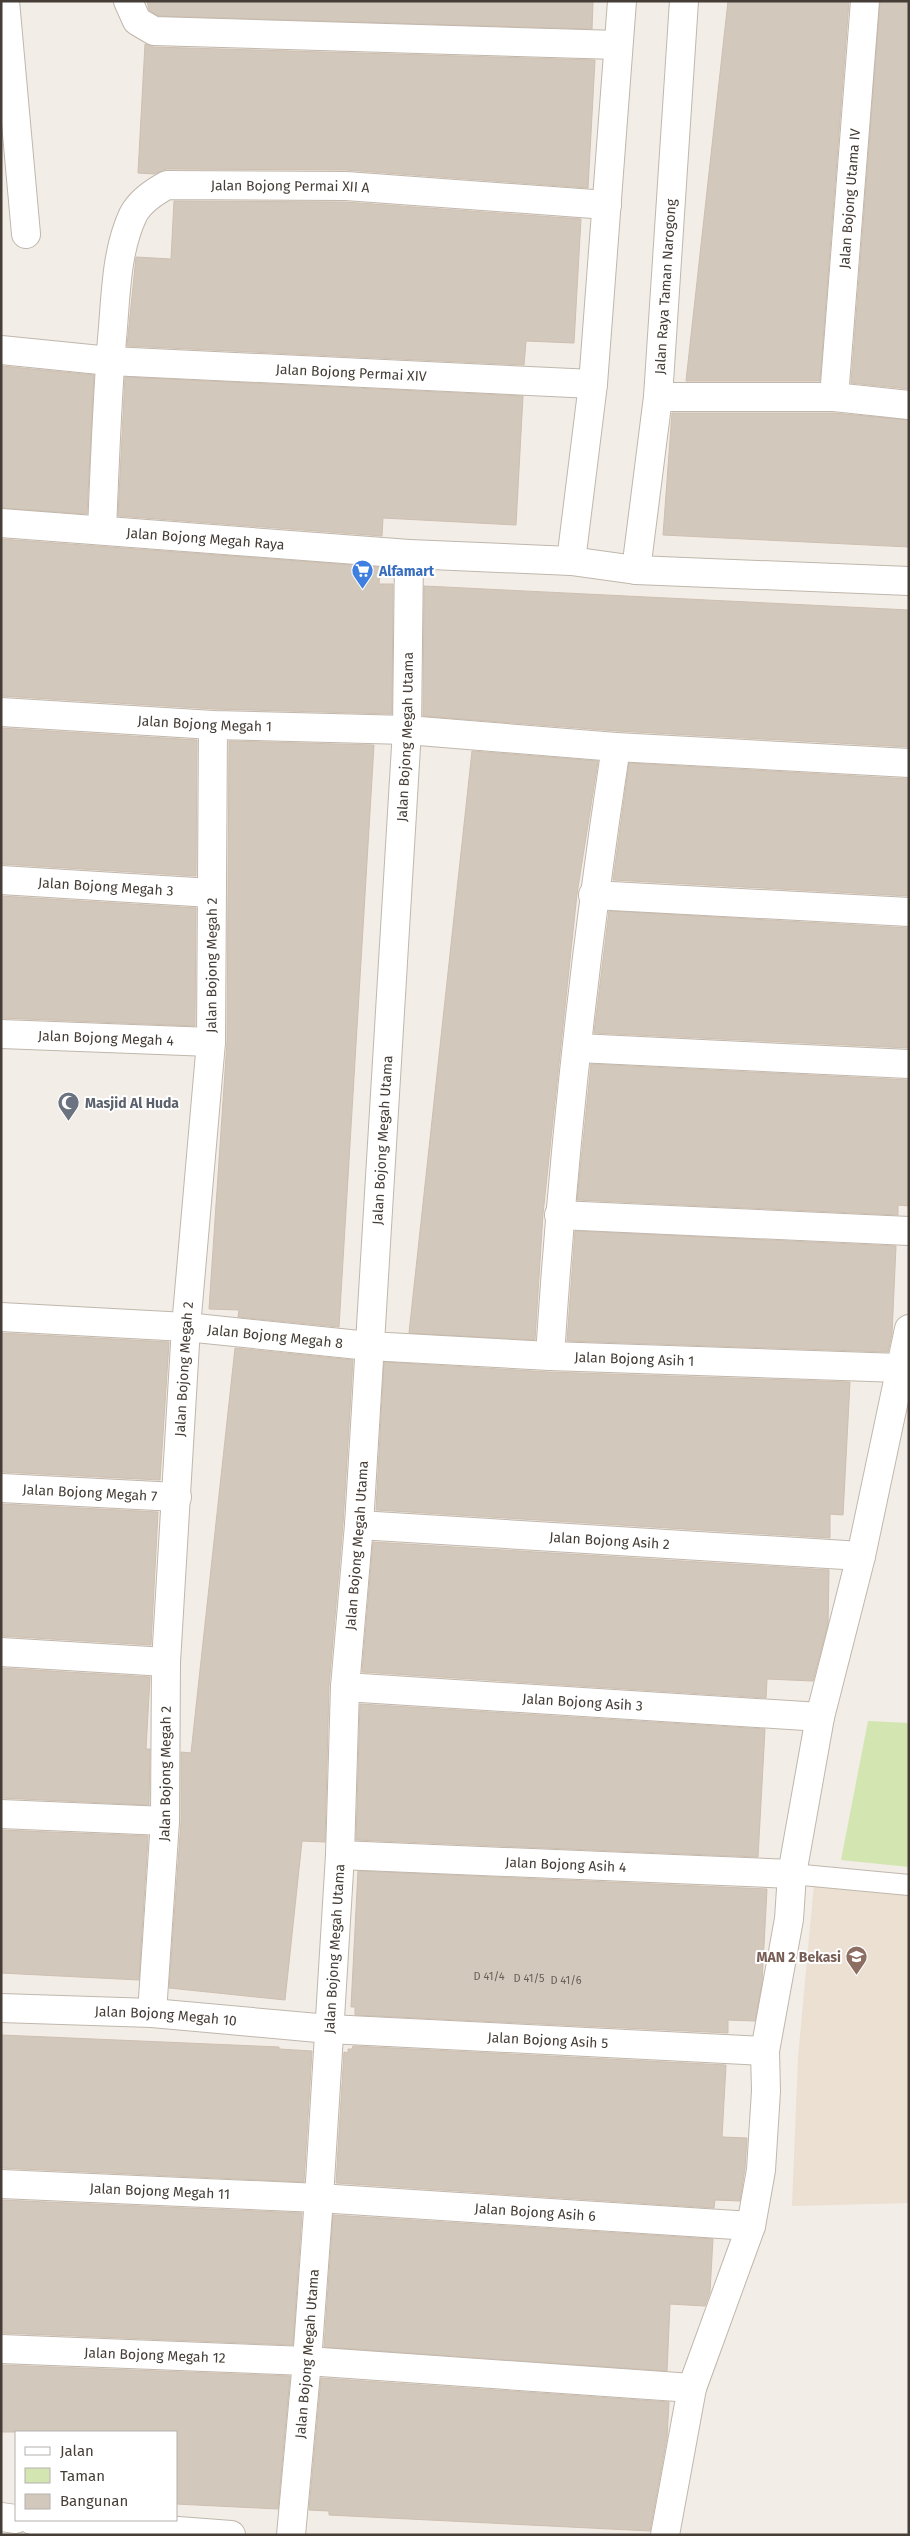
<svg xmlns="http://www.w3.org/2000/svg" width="910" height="2536" font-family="'Fira Sans',sans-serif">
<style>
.education{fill:#ebe0d1}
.green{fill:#d3e5b0}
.building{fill:#d3c8bc;stroke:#cebfb0}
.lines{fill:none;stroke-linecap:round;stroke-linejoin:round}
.lane-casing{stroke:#c0b7ac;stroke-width:22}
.street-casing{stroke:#c0b7ac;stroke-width:30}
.lane{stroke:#fff;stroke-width:20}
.street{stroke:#fff;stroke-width:28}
.labels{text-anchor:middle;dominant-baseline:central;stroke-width:4;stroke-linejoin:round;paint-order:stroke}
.number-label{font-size:11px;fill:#686058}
.street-label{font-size:14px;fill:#453d36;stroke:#fff}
.shop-label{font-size:14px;font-weight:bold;fill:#366cbe;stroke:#fff;text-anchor:start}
.worship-label{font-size:14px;font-weight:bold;fill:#5b616d;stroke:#fff;text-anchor:start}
.education-label{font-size:14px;font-weight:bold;fill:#785e54;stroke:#fff;text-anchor:end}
</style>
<rect width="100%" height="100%" fill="#f2ede6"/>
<path class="education" d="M814,1884l95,9v310l-117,3 6,-148z"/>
<path class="green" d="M868,1721l41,2v144l-68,-7z"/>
<path class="building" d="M147,1h446l-1,28 -434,-13 -9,-6z
M728,1h121l-29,380h-134z
M880,1h29v388l-58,-6z
M145,44l9,3 441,13 -7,128 -242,-18 -179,-1 -13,5 -16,-1z
M174,201l171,1 236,17 -7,124 -48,-2 -2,24 -397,-19 9,-89 35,2z
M1,366l93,9 -7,139 -86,-6z
M125,377l398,19 -7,129 -133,-7 -1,18 -264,-20z
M672,413h161l76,7v127l-246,-12z
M1,539l379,28 -1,17h14l-1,130 -178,-5 -213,-13z
M424,586l485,24v137l-292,-16 -194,-15z
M1,728l196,12 -1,136 -195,-12z
M229,741l145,4 -35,582 -101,-10 1,-7 -30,-1 18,-267z
M472,751l126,10 -21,133 -34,320 -8,126 -126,-7z
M629,763l280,16v117l-296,-16z
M1,896l195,12 -1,118 -194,-8z
M609,911l300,17v120l-315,-15z
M591,1064l318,16v126l-11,-1v10l-321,-15z
M575,1231l321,15 -4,88 -4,18 -321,-11z
M1,1333l168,9 -9,138 -159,-8z
M235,1348l118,12 -10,164 -14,162 -4,156 -23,-1 -17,159 -116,-12 12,-166v-70l10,1z
M384,1362l165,10 301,10 -7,133 -13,-1v24l-454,-28z
M1,1504l157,8 -7,133 -150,-9z
M373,1542l456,28 -1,54 -15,57 -46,-2 -1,19 -404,-26z
M1,1668l149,9 -4,72h4l-1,56 -148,-7z
M360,1704l405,25 -7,128 -402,-17z
M1,1830l147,6 -9,144 -138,-7z
M358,1871l409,18 -5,94 -7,38 -27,-1v13l-373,-18v-8h-4z
M1,2035l278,12v2l33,2 -8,131 -303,-14z
M353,2046l373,19 -4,72 25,1 -2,30 -5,33 -25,-1 -1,8 -378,-25 8,-131 4,1v-4h4z
M1,2200l301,13 -9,132 -292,-12z
M333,2215l380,24 -3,53 -5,14 -35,-2 -3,67 -343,-24z
M1,2365l289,11 -12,133 -102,-5v-72h-175z
M321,2378l348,24 -2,35 -17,94 -321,-16v-4l-20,-1z"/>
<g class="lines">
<defs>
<path id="lane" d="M792,1874l117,11"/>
<g id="street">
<path d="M5,1l21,233"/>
<path d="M128,1l9,20 17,10 464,14"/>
<path id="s1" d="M1,350l109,11 483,23"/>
<path d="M658,397h176l75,8"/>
<path id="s2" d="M834,397l31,-396"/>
<path id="s3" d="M1,523l408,31 162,7 65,9 273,11"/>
<path id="s4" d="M102,529c3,-67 5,-135 11,-202 3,-37 4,-78 20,-112 7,-14 21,-23 34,-30l179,1 261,19"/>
<path d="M571,561l22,-177 29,-383"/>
<path id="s5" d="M636,570l22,-173 26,-396"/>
<path id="s6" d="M1,712l212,13 194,5 209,17 293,16"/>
<path id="s7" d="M1,880l210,13"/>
<path d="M593,895l316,17"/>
<path id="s8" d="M1,1034l210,8"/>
<path d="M578,1048l331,16"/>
<path d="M559,1215l350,16"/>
<path id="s9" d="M1,1317l185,10 183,19 181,10 350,12"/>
<path d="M550,1356c13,-204 35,-407 66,-609"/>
<path id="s10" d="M1,1488l176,9"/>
<path id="s11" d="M359,1525l502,31"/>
<path d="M1,1652l165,10"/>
<path id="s12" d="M345,1687l475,30"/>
<path d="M1,1814l164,7"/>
<path id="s13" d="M340,1855l452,19"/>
<path id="s14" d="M1,2008l151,5 177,16 436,22"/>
<path id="s15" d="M152,2013l13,-192 1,-159 20,-335 25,-285 2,-317"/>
<path id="s16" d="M1,2184l318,14 432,28"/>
<path id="s17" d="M1,2349l306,12 385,27"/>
<path d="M1,2517l15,2"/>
<path d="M32,2520l199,15"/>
<path id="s18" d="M291,2535l16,-174 12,-163 21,-343 5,-168 14,-162 48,-795 2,-176"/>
<path d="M665,2535l27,-147 59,-162 10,-56 5,-79 -1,-40 24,-132 3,-45 28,-157 41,-161 48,-227"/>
</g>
</defs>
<use href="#lane" class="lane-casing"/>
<use href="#street" class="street-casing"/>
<use href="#lane" class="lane"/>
<use href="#street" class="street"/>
</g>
<defs>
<symbol id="supermarket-pin" viewBox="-11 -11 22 30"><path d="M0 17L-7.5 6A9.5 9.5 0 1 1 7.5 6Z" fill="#3f7fe0" stroke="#fff"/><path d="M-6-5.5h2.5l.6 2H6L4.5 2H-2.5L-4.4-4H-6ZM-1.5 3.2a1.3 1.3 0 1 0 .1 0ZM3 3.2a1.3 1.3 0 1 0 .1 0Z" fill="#fff"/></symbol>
<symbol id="mosque-pin" viewBox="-11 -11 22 30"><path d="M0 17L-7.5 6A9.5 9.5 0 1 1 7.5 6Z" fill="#6b7280" stroke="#fff"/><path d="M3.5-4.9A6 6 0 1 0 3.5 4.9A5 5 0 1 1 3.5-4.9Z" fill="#fff"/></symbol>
<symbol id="school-pin" viewBox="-11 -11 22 30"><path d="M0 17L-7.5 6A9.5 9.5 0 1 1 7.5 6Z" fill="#8d6e63" stroke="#fff"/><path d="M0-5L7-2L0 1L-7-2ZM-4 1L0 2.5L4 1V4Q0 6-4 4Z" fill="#fff"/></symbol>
</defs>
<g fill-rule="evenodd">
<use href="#supermarket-pin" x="350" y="558" width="25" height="34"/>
<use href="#mosque-pin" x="56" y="1090" width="25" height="34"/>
<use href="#school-pin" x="844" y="1944" width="25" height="34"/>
</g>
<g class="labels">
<g class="number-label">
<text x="489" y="1976">D 41/4</text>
<text x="529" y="1978">D 41/5</text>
<text x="566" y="1980">D 41/6</text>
</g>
<g class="street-label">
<text stroke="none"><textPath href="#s4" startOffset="486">Jalan Bojong Permai XII A</textPath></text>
<text stroke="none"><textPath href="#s2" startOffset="199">Jalan Bojong Utama IV</textPath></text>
<text stroke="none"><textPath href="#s5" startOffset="285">Jalan Raya Taman Narogong</textPath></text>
<text stroke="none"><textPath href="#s1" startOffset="351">Jalan Bojong Permai XIV</textPath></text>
<text stroke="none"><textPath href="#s3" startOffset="205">Jalan Bojong Megah Raya</textPath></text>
<text stroke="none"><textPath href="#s6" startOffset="204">Jalan Bojong Megah 1</textPath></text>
<text stroke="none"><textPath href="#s18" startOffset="1802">Jalan Bojong Megah Utama</textPath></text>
<text stroke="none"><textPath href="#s7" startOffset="105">Jalan Bojong Megah 3</textPath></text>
<text stroke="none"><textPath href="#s15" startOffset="1050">Jalan Bojong Megah 2</textPath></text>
<text stroke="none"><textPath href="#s8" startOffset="105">Jalan Bojong Megah 4</textPath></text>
<text stroke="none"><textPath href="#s18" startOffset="1398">Jalan Bojong Megah Utama</textPath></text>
<text stroke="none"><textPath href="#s9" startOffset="275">Jalan Bojong Megah 8</textPath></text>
<text stroke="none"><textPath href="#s9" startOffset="635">Jalan Bojong Asih 1</textPath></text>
<text stroke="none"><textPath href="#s15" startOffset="645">Jalan Bojong Megah 2</textPath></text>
<text stroke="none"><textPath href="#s10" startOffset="89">Jalan Bojong Megah 7</textPath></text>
<text stroke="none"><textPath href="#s11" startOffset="251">Jalan Bojong Asih 2</textPath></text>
<text stroke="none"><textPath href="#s18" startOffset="992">Jalan Bojong Megah Utama</textPath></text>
<text stroke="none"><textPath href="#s12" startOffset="238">Jalan Bojong Asih 3</textPath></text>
<text stroke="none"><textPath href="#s15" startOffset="240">Jalan Bojong Megah 2</textPath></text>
<text stroke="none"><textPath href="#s13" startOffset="226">Jalan Bojong Asih 4</textPath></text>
<text stroke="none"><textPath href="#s18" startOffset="588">Jalan Bojong Megah Utama</textPath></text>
<text stroke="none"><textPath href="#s14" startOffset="165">Jalan Bojong Megah 10</textPath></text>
<text stroke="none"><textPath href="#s14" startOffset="548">Jalan Bojong Asih 5</textPath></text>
<text stroke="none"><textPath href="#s16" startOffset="159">Jalan Bojong Megah 11</textPath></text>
<text stroke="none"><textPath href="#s16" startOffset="535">Jalan Bojong Asih 6</textPath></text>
<text stroke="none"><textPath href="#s18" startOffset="182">Jalan Bojong Megah Utama</textPath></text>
<text stroke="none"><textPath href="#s17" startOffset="154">Jalan Bojong Megah 12</textPath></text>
</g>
<g class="shop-label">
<text x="379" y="571">Alfamart</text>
</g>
<g class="worship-label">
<text x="85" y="1103">Masjid Al Huda</text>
</g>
<g class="education-label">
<text x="841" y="1957">MAN 2 Bekasi</text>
</g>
</g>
<rect width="910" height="2536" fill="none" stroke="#453d36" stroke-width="5"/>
<rect x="15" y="2431" width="162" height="90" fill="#ffffff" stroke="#b5b1af"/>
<rect x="25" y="2447" width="25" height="8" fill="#ffffff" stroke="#b5b1af"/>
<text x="60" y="2456" font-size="15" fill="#453d36">Jalan</text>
<rect x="25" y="2468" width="25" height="15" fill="#d3e5b0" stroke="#b5b1af"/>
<text x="60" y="2481" font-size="15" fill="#453d36">Taman</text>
<rect x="25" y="2494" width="25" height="15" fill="#d3c8bc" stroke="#b5b1af"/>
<text x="60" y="2506" font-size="15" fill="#453d36">Bangunan</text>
</svg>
